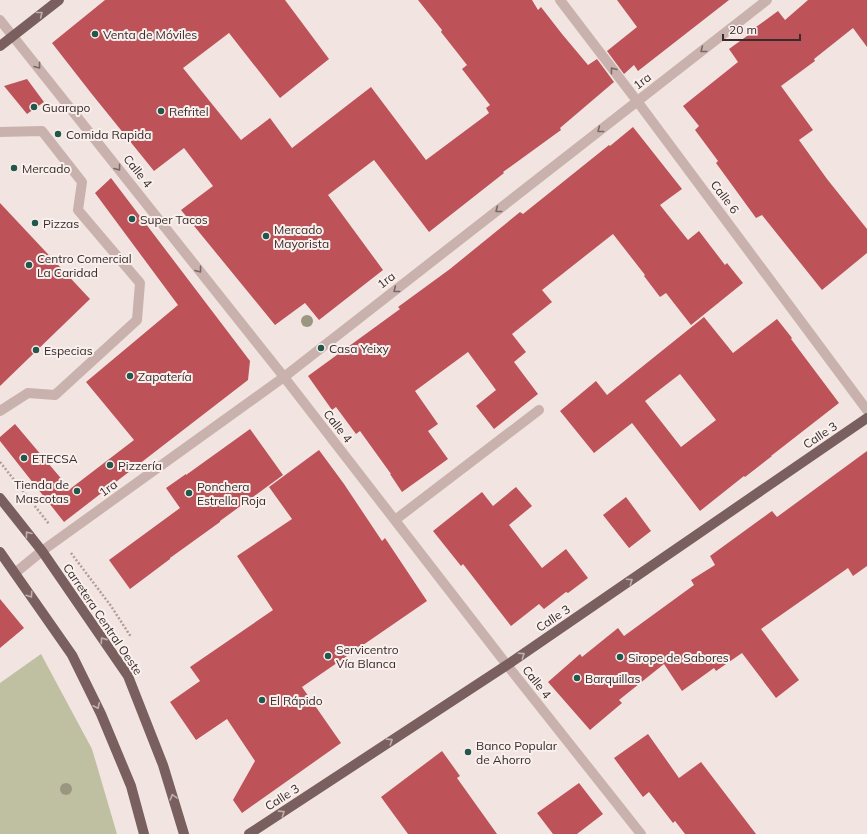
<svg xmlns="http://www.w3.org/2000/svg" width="867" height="834" font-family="Mulish,sans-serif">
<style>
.green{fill:#bfc0a1}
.building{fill:#bd5359;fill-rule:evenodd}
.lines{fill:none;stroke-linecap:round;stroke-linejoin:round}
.path{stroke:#b59b97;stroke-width:2.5;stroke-dasharray:2 2;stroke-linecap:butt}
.minor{stroke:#c9b2ad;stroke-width:10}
.major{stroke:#795f5e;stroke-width:10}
.tree{fill:#9a9680}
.oneway{stroke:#bfafad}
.oneway2{stroke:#796866}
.poi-dot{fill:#23574b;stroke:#f9f0ed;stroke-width:1.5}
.labels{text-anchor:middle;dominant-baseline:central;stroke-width:4;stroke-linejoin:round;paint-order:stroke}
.poi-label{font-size:12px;fill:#382b2b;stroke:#f9f0ed;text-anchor:start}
.street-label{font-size:12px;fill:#382b2b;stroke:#f9f0ed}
</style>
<rect width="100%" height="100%" fill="#f2e5e1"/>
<path class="green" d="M41,654l51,95 25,85h-117v-151z"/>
<path class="building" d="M105,0h180l44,59 -49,39 -51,-65 -46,35 58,72 29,-22 22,30 79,-61 55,73 63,-47 -3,-5 4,-3 -28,-36 5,-4 -26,-33 1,-2 -24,-30h114l6,10 3,-3 21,27 26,31 9,-6 17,23 -54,46 1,2 -58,42 1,1 -75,59 -55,-72 -46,35 55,75 -64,50 -14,-17 -30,22 -94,-115 32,-24 -29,-38 -30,23 -63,-78 -39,-50z
M617,0h112l-91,71 -4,-6 -10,9 -17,-23 30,-24z
M808,0h59v47l-14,-19 -39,31 1,2 -34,25 32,44 -14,10 28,39 40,50v24l-45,37 -60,-75 -6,3 -40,-55 2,-2 -23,-31 4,-4 -16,-20 55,-44 -9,-13 29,-21 -2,-1 22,-16 7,9z
M27,79l17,23 -17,12 -23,-28z
M633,127l49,62 -22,16 28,35 11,-9 26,34 2,-2 16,20 -52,42 -25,-32 -6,4 -16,-21 1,-1 -32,-41 -71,56 10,12 -40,32 14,18 -12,10 24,32 -44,35 -18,-23 20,-16 -28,-38 -53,39 23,33 -10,7 20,28 -46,33 -12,-18h1l-31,-43 -4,3 -20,-27 -4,3 -24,-34 92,-67 -2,-2 52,-38 70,-57 3,2 86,-69 1,1z
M111,178l139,183 -2,19 -184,142 -64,-81v-4l15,-13 55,65 64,-49 -48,-58 92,-77 -83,-112z
M0,203l90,96 -90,87z
M704,317l29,36 44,-34 15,19 -1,1 48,64 -68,53h1l-27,21 -1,-1 -44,35 -68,-88 -38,30 -34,-42 36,-30 11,14zM680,374l36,46 -35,27 -36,-46z
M250,429l33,46 -63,46v1l-50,36v1l-40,30 -21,-29 71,-52 -14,-20 20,-14v1z
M319,450l25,34 38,57 3,-3 42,63 -125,86 39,56 -99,70 -9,-13 22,-39 -28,-42 -31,21 -26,-38 30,-21 -10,-14 83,-57 -36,-54 55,-37 -23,-32z
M867,451v115l-14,10 -5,-8 -87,61 38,51 -23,18 -34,-45 -26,18 -2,-3 -32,23 -18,-27 -45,36 3,3 -32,27 -42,-48 32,-28 2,3 36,-29 6,8 70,-51 -3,-5 24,-15 -5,-9 62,-45 5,6z
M516,487l16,19 -23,19 33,43 24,-19 22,29 -20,15 -2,-1 -22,17 -5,-5 -28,22 -48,-62 -2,2 -28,-35 49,-39 11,14z
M626,497l25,34 -22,17 -26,-33z
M0,599l24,29 -24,20z
M648,734l31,44 22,-16 55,72h-71l-10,-13 -2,2 -24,-31 -6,5 -29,-39z
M442,751l18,25 -3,2 40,56h-89l-27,-37z
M579,783l24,31 -26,20h-24l-16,-21z"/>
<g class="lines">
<path class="path" d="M0,462l49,62
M71,553l40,53 20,31"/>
<path class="minor" d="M560,0l77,101 230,309
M0,20l284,357 223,288 134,169
M0,132l42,-1 40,51 -4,28 62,73 -3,37 -82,75 -27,-2 -28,18
M395,520l144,-110
M15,573l27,-22 242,-174 483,-377"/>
<path class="major" d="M0,46l59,-46
M0,498l42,53 86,125 35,89 21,69
M0,552l72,103 29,59 30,72 13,48
M249,834l258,-169 360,-247"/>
</g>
<g class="tree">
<circle cx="307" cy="321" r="6"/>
<circle cx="66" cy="789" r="6"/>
</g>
<defs><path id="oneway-chevron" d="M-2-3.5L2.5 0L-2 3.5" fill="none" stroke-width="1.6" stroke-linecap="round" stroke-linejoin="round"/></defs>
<g class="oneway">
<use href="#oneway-chevron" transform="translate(40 14) rotate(-38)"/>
<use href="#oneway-chevron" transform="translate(28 534) rotate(-128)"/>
<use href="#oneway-chevron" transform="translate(630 581) rotate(-34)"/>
<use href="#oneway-chevron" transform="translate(30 595) rotate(56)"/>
<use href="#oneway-chevron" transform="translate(103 640) rotate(-125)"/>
<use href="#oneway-chevron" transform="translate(522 655) rotate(-34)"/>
<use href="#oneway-chevron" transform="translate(97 706) rotate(64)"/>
<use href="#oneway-chevron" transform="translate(390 741) rotate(-33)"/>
<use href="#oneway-chevron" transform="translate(173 797) rotate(-106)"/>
<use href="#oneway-chevron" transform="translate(282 813) rotate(-33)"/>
</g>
<g class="oneway2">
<use href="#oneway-chevron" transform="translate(703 50) rotate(142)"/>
<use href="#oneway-chevron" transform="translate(38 66) rotate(52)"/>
<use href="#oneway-chevron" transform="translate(613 70) rotate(-128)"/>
<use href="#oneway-chevron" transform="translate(600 130) rotate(142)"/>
<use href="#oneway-chevron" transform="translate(118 168) rotate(52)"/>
<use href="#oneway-chevron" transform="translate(498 210) rotate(142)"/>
<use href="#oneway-chevron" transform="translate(199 270) rotate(52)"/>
<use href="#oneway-chevron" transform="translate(396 290) rotate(142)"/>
</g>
<g class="poi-dot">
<circle cx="95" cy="34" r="4"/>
<circle cx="34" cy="107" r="4"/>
<circle cx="161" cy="111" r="4"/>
<circle cx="58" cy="134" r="4"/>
<circle cx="14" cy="168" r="4"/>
<circle cx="132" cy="219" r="4"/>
<circle cx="35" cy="223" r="4"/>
<circle cx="266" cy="236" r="4"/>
<circle cx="29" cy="265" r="4"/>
<circle cx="321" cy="348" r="4"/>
<circle cx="36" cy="350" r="4"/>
<circle cx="130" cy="376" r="4"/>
<circle cx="24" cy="458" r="4"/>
<circle cx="110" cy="465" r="4"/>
<circle cx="77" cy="491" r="4"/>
<circle cx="189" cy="493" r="4"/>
<circle cx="328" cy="656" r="4"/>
<circle cx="620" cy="657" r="4"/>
<circle cx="577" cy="678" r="4"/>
<circle cx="262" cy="700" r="4"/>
<circle cx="468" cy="752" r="4"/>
</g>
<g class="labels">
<g class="poi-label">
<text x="103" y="34">Venta de Móviles</text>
<text x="42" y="107">Guarapo</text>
<text x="169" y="111">Refritel</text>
<text x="66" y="134">Comida Rapida</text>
<text x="22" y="168">Mercado</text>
<text x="140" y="219">Super Tacos</text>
<text x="43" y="223">Pizzas</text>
<text x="274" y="229">Mercado<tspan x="274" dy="14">Mayorista</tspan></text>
<text x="37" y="258">Centro Comercial<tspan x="37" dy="14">La Caridad</tspan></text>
<text x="329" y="348">Casa Yeixy</text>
<text x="44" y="350">Especias</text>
<text x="138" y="376">Zapatería</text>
<text x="32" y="458">ETECSA</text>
<text x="118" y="465">Pizzería</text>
<text x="69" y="484" text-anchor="end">Tienda de<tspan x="69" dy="14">Mascotas</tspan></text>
<text x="197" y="486">Ponchera<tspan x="197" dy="14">Estrella Roja</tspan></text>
<text x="336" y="649">Servicentro<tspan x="336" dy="14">Vía Blanca</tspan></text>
<text x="628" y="657">Sirope de Sabores</text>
<text x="585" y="678">Barquillas</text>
<text x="270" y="700">El Rápido</text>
<text x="476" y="745">Banco Popular<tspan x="476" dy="14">de Ahorro</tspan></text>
</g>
<g class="street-label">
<text transform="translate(642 81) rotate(-38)">1ra</text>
<text transform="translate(138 171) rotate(52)">Calle 4</text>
<text transform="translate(725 197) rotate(53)">Calle 6</text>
<text transform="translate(386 280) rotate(-38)">1ra</text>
<text transform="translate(338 426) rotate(52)">Calle 4</text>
<text transform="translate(820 435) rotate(-34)">Calle 3</text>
<text transform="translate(108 488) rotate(-36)">1ra</text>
<text transform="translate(553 618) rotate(-34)">Calle 3</text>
<text transform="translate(103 619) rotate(56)">Carretera Central Oeste</text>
<text transform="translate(537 682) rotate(52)">Calle 4</text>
<text transform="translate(282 797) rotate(-33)">Calle 3</text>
</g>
</g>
<path d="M723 34v6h77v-6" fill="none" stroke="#382b2b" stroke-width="2"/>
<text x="729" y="34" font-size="12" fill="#382b2b" stroke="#f9f0ed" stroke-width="3" paint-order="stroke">20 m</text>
</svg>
